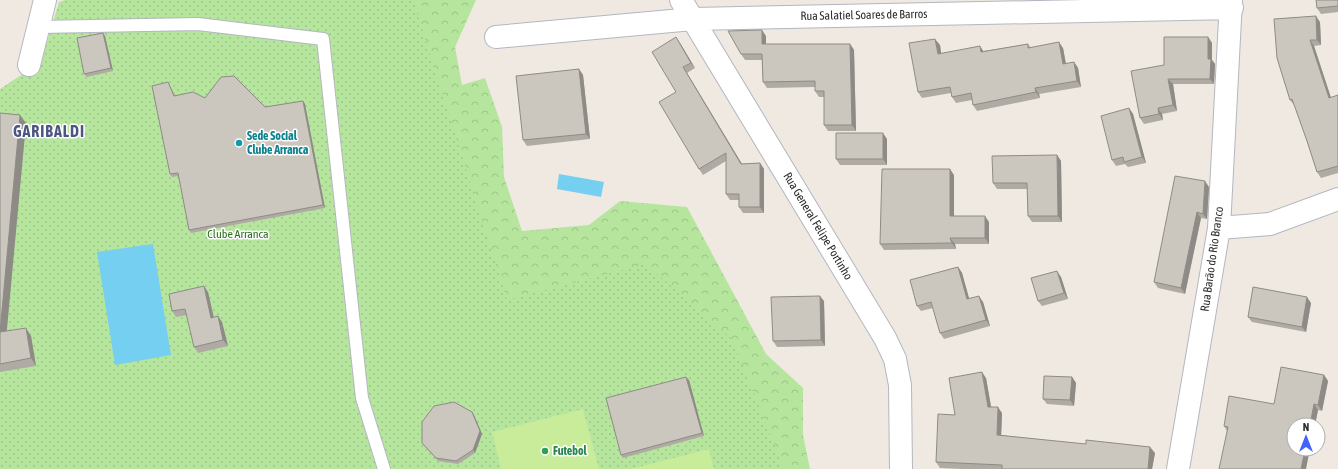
<svg xmlns="http://www.w3.org/2000/svg" width="1338" height="469" font-family="'Asap Condensed',sans-serif">
<style>
.forest{fill:url(#forest-crowns)}
.park{fill:url(#park-dots)}
.pitch{fill:#c9ec9a}
.water{fill:#75cff0}
.lines{fill:none;stroke-linecap:round;stroke-linejoin:round}
.lane-casing{stroke:#b4b7c1;stroke-width:14}
.street-casing{stroke:#b4b7c1;stroke-width:24}
.lane{stroke:#fff;stroke-width:12}
.street{stroke:#fff;stroke-width:22}
.wall{fill:#afaba4}
.shaded-wall{fill:#8e8b86}
.building{fill:#cbc7bf;stroke:#8e8b86}
.culture-dot{fill:#0f9aa8;stroke:#fff;stroke-width:1.5}
.leisure-dot{fill:#2e9e5b;stroke:#fff;stroke-width:1.5}
.labels{text-anchor:middle;dominant-baseline:central;stroke-width:3;stroke-linejoin:round;paint-order:stroke}
.street-label{font-size:12px;fill:#2e2e2e;stroke:#fff}
.culture-label{font-size:12px;font-weight:bold;fill:#0d838f;stroke:#fff;text-anchor:start}
.park-label{font-size:12px;fill:#2c6e1b;stroke:#fff}
.leisure-label{font-size:12px;font-weight:bold;fill:#27864d;stroke:#fff;text-anchor:start}
.district-label{font-size:16px;font-weight:bold;letter-spacing:1px;fill:#4d5680;stroke:#fff}
</style>
<defs>
<pattern id="forest-crowns" width="20" height="18" patternUnits="userSpaceOnUse"><rect width="20" height="18" fill="#b6e59e"/><path d="M2 6a3 3 0 1 1 6 0M12 15a3 3 0 1 1 6 0" fill="none" stroke="#9dc588"/></pattern>
<pattern id="park-dots" width="8" height="8" patternUnits="userSpaceOnUse"><rect width="8" height="8" fill="#b6e59e"/><path d="M2 2h.1M6 6h.1" fill="none" stroke="#9dc588" stroke-width="1.8" stroke-linecap="round"/></pattern>
</defs>
<rect width="100%" height="100%" fill="#efe9e1"/>
<path class="forest" d="M350,0h126l-21,47 7,38 23,-7 17,49 2,50 18,54 67,-6 31,-24 67,6 79,147 37,34v47l7,34h-810z"/>
<path class="park" d="M65,0h348l94,300 139,-36 86,75 52,130h-784v-380l41,-27 18,-60z"/>
<path class="pitch" d="M583,409l16,60h-98l-9,-37z
M709,449l5,20h-83z"/>
<path class="water" d="M559,174l45,8 -3,15 -44,-8z
M153,244l18,111 -56,10 -18,-113z"/>
<g class="lines">
<defs>
<path id="lane" d="M39,27l159,-3 125,15 39,359 22,71"/>
<path id="street" d="M681,0l204,338 10,21 5,26 1,84
M496,37l197,-18 539,-11
M29,65l16,-65
M1219,228l51,-4 68,-25
M1178,469l41,-241 12,-228"/>
</defs>
<use href="#lane" class="lane-casing"/>
<use href="#street" class="street-casing"/>
<use href="#lane" class="lane"/>
<use href="#street" class="street"/>
</g>
<path class="wall" d="M1338,0v12l-17,2 -4,-6z
M1320,22l1,23 -7,1 17,52 7,-3v78l-17,5 -4,-6 -10,-31 -12,-35 -5,-6 -13,-42z
M105,36l8,35 -26,6 -3,-3z
M766,36v8h84l4,6 2,81h-28l-4,-6v-28h-5l-4,-6v-4l-48,1 -4,-6 -1,-22h-17l-4,-6z
M1208,37l4,6v17l3,4 -1,20h-41l4,27 -15,3 1,6 -19,4 -4,-6 24,-53z
M680,43l15,25 -8,5 55,91 18,-1 4,6v44h-21l-4,-6v-7h-9l-4,-6v-33l-23,14 -4,-6 -23,-77z
M1028,44l2,3 33,1 3,16 8,-2 4,6 3,19 -42,7 1,4 -63,13 -4,-6 -1,-5 -16,3 -4,-6 -1,-4 -29,5 -4,-6 22,-47 1,8 43,-2z
M579,69l4,6 7,64 -63,7 -4,-6z
M168,82l7,13 30,3 60,9 38,-6 2,3 20,104 -134,25 -2,-3 -10,-54 -7,1 -2,-3z
M1129,108l4,6 13,49 -18,4 -3,-3 -9,2 -4,-6z
M0,113l26,10 -20,208 25,5 5,30 -36,6z
M887,139v26h-47l-4,-6z
M1057,155l4,6 1,61h-30l-4,-6 -1,-27h-30l-4,-6z
M954,175v41l35,6v22h-34l1,5 -72,1 -4,-6z
M1209,187l-2,32 -6,-1 -16,76 -27,-6 -4,-6z
M958,267l4,6 7,26 14,3 7,24 -46,13 -4,-6 -7,-25 -12,3 -4,-5z
M1061,277l7,22 -26,7 -4,-5z
M208,292l6,25 8,5 6,24 -30,7 -4,-6 -7,-32 -11,2 -4,-6z
M824,301l1,45 -48,1 -4,-6z
M1311,303l-5,29 -54,-10 -4,-5z
M1324,375l4,6 -6,30 -4,-1 -3,15h-21l-67,6 -3,-5 50,-22z
M1072,377l4,6 -2,23 -27,-2 -4,-5z
M986,378l5,29 11,6 -1,22 154,18 -3,16h-190l-22,-1 -4,-6 19,-47z
M689,380l15,56 -81,22 -2,-3z
M472,412l2,3 8,19 -7,19 -17,11 -20,-3 -16,-18z"/>
<path class="shaded-wall" d="M1316,16l4,6 1,23 -4,-5z
M762,30l4,6v14l-4,-6z
M103,33l2,3 8,35 -2,-3z
M676,37l4,6 15,25 -4,-5z
M1208,37l4,6v17l3,4 -1,20 -4,-5 -2,-20z
M935,39l5,6 2,15 -4,-6z
M1310,40l4,6 19,58 -4,-6z
M1059,42l4,6 4,22 -4,-6z
M850,44l4,6 2,81 -4,-6z
M980,46l4,6h-3z
M1074,62l4,6 3,19 -4,-6z
M683,67l4,6 58,96 -4,-5z
M579,69l4,6 7,64 -4,-5z
M1168,79l5,5 4,27 -4,-6z
M1035,88l4,6 1,4 -4,-6z
M303,101l2,3 20,104 -2,-3z
M1129,108l4,6 13,49 -4,-6z
M1158,108l4,6 1,6 -4,-6z
M20,115l6,8 -20,217 -6,-8z
M883,133l4,6v26l-4,-6z
M1057,155l4,6 1,61 -4,-6z
M760,163l4,6v44l-4,-6z
M950,169l4,6v47l-4,-6z
M1205,181l4,6 -2,32 -4,-5z
M1197,212l4,6 -16,76 -4,-6z
M985,216l4,6v22l-4,-6z
M950,238l5,6 1,5 -4,-6z
M958,267l4,6 9,32 -4,-6z
M1057,271l4,6 7,22 -4,-6z
M204,286l4,6 7,32 -4,-6z
M820,296l4,5 1,45 -4,-6z
M979,296l4,6 7,24 -4,-6z
M1307,297l4,6 -5,29 -4,-5z
M218,316l4,6 6,24 -5,-6z
M26,328l5,8 5,30 -5,-8z
M982,372l4,6 6,34 -4,-5z
M1324,375l4,6 -6,30 -4,-6z
M686,377l3,3 15,56 -2,-3z
M1072,377l4,6 -2,23 -4,-6z
M1314,404l4,6 -3,15h-5z
M998,407l4,6 -1,27 -4,-5z
M472,412l2,3 8,19 -7,19 -2,-3z
M1150,447l5,6 -3,16h-4z
M1305,449h5l-4,20h-5z"/>
<path class="building" d="M1316,0h22v6l-21,2z
M1316,16l1,24h-7l19,58 9,-3v71l-21,6 -10,-31 -15,-42 -2,1 -13,-42 -3,-39z
M762,30v14h88l2,81h-28v-34h-9v-10l-52,1 -1,-28h-21l-13,-23z
M103,33l8,35 -27,6 -7,-36z
M676,37l15,26 -8,4 58,97 19,-1v44h-21v-13h-13v-41l-27,16 -40,-67 17,-10 -24,-40z
M1164,37h44v22h3l-1,20h-42l5,26 -15,3 1,6 -19,4 -9,-47 33,-6z
M935,39l3,15 42,-8 1,6 47,-8v4l31,-6 4,22 11,-2 3,19 -42,7 1,4 -63,13 -2,-12 -19,4 -2,-10 -32,5 -9,-49z
M579,69l7,65 -63,6 -7,-64z
M234,76l31,31 38,-6 20,104 -134,25 -11,-57 -8,1 -18,-88 16,-4 6,14 19,-4 12,6 16,-21z
M1129,108l13,49 -18,5 -1,-5 -11,3 -11,-44z
M0,113l20,2 -20,217 26,-4 5,30 -31,6z
M836,133h47v26h-47z
M1057,155l1,61h-30l-1,-33h-34l-1,-27z
M882,169h68v47h35v22h-35l2,5 -72,1z
M1175,176l30,5 -2,33 -6,-2 -16,76 -27,-6z
M958,267l9,32 12,-3 7,24 -46,13 -9,-31 -14,4 -7,-26z
M1057,271l7,22 -26,8 -7,-23z
M204,286l7,32 7,-2 5,24 -29,7 -9,-38 -13,2 -3,-17z
M1253,287l54,10 -5,30 -54,-10z
M820,296l1,44 -48,1 -2,-44z
M1281,367l43,8 -6,30 -4,-1 -4,21h-16v24h11l-4,20h-82l9,-42 -4,-1 5,-30 45,8z
M982,372l6,35h10l-1,28 89,9v-4l64,7 -2,22h-146v-4l-66,-3 2,-48 17,1 -6,-37z
M1044,376l28,1 -2,23 -27,-1z
M686,377l16,56 -81,22 -15,-57z
M454,402l18,10 8,19 -7,19 -17,11 -20,-3 -14,-15v-21l12,-16z"/>
<circle class="culture-dot" cx="239" cy="143" r="4"/>
<circle class="leisure-dot" cx="545" cy="451" r="4"/>
<g class="labels">
<g class="street-label">
<text transform="translate(864 15) rotate(-1)">Rua Salatiel Soares de Barros</text>
<text transform="translate(818 226) rotate(59)">Rua General Felipe Portinho</text>
<text transform="translate(1212 259) rotate(-82)">Rua Barão do Rio Branco</text>
</g>
<g class="culture-label">
<text x="247" y="136">Sede Social<tspan x="247" dy="14">Clube Arranca</tspan></text>
</g>
<g class="park-label">
<text x="238" y="234">Clube Arranca</text>
</g>
<g class="leisure-label">
<text x="553" y="451">Futebol</text>
</g>
<g class="district-label">
<text x="49" y="131">GARIBALDI</text>
</g>
</g>
<g transform="translate(1306 437)"><circle r="19" fill="#ffffff" stroke="#ababab"/>
<path d="M0-3L7 15L0 10L-7 15Z" fill="#4264fb"/>
<text y="-6" font-size="11" font-weight="bold" text-anchor="middle" fill="#2e2e2e">N</text>
</g>
</svg>
